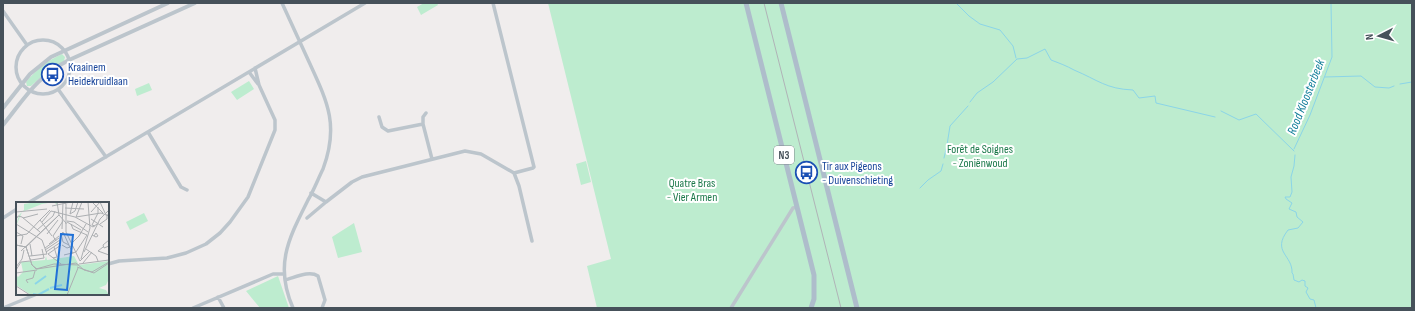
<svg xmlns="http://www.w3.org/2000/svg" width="1415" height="311" font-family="'Sofia Sans Condensed',sans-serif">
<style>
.green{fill:#bdeccf}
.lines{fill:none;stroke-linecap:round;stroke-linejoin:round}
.stream{stroke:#8bd5e8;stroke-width:1}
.minor{stroke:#bcc5cc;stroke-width:3.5}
.tertiary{stroke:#bcc5cc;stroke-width:4}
.primary{stroke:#aebdcb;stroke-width:5}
.tram{stroke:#b0b3b7;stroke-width:1}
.labels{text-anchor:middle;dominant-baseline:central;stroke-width:4;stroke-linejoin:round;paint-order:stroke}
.shield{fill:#fff;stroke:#7e858c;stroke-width:1}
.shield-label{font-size:11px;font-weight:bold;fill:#46515a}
.transit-label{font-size:12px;fill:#164399;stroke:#fff;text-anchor:start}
.park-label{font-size:12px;fill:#1a7849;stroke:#fff}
.water-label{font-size:13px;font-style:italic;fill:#127e9a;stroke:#fff}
.inset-river{fill:none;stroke:#8bd5e8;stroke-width:2}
.inset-road{fill:none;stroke:#acafb2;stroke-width:1}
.view{fill:#2071d7;fill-opacity:0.15;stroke:#2071d7;stroke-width:2}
.inset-edge{fill:none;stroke:#46515a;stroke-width:2}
</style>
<rect width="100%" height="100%" fill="#f0eded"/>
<path class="green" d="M424,3h13l1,2 -17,10 -4,-8z
M548,3h864v305h-815l-10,-42 24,-7z
M62,54l3,3 -1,4 -24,17 -9,8h-4l-1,-4c10,-12 22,-22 36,-28z
M249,81l5,8 -17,11 -6,-8z
M149,83l3,7 -15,6 -2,-7z
M586,161l5,21 -10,3 -5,-21z
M144,213l4,8 -18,9 -4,-8z
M354,223l8,29 -24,6 -6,-21z
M278,276l11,32h-29l-14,-17z"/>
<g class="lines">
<path class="stream" d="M956,3l13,13 11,8 20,6 13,16 3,12
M1325,77l36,-1 14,11 14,1 5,-2
M1400,84l12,-2
M970,102l7,-9 16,-11 24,-23 10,-1 18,-9 6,11c8,3 16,6 23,10 24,10 32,19 59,20l6,8 16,-2 1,7 59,14
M1221,111l18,9 17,-6 38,37
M1294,149l16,-34 22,-58 -1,-54
M1295,155l-1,11 -3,11 1,15 -2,5h-5l1,2 6,4 -3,6 7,3 1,5 6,5 -5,6 -10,2c-17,22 5,25 4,43l1,1 1,6 5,2 3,-2 3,1v5l3,2 -2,4 4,7 4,1 2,8
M944,158l3,-13 3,-19 18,-20
M920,188l8,-8 13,-9 2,-7"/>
<path class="minor" d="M282,3c9,20 19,41 28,61 18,39 29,62 13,105 -5,10 -9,21 -15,31 -19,38 -34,65 -15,108
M3,11l24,34
M16 67a27 27 0 1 1 54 0a27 27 0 1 1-54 0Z
M249,72l9,12
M58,89l48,68
M379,117l3,10 6,4 35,-7 9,35
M423,124v-7l3,-4
M148,132l33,55 6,3
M514,173l5,13 13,55
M311,193l15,9 26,-20 10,-5 103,-26 16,3 33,19 19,-5 1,-1 -41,-164
M28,203l337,-200
M3,218l14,-9
M307,218l19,-16
M108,264l11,-3 48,-3 19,-5 20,-9 14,-11 10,-11 18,-25 27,-67v-10l-16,-35 -4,-17
M285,280c9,-2 24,-10 33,-4l7,24 -3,8
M218,297l6,11
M3,308l34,-14
M193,308l80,-34h11
M731,308l62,-100 4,-1"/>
<path class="tertiary" d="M3,108l27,-34 21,-17 117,-54
M3,125c22,-27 33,-48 66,-65l126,-57"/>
<path class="primary" d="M746,3l68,272v24l-3,9
M781,3l76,305"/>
<path class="tram" d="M764,3l77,305"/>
</g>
<defs>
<symbol id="bus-ring" viewBox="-11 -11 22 22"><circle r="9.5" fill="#fff" stroke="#1a4fb4" stroke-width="1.5"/><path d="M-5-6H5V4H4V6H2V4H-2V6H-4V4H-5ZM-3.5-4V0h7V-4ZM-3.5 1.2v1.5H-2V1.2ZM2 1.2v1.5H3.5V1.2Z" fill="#1a4fb4"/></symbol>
</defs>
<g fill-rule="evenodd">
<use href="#bus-ring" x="40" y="62" width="25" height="25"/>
<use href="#bus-ring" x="794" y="160" width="25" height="25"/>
</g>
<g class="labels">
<rect class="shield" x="774" y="146" width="20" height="18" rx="3"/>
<g class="shield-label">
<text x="784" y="155">N3</text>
</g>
<g class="transit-label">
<text x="68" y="67">Kraainem<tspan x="68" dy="14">Heidekruidlaan</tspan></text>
<text x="822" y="166">Tir aux Pigeons<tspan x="822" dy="14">- Duivenschieting</tspan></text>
</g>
<g class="park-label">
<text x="980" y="149">Forêt de Soignes<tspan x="980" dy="14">- Zoniënwoud</tspan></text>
<text x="692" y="183">Quatre Bras<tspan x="692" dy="14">- Vier Armen</tspan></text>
</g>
<g class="water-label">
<text transform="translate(1306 97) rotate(-68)">Rood Kloosterbeek</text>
</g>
</g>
<g transform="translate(16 202)">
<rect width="93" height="93" fill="#f0eded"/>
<path d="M20,0l10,1 4,-1h7v3l-3,-3 -12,2 -20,8 -6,14 3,-11 5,-5v-6zM30,54l1,4 27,-4 6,11 -1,-2 30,-4v18l-3,6 -7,3 7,2 3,5h-78l-15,-10v-10l2,2 5,-5 -2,-10 24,-2z" fill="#bdeccf"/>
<path class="inset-river" d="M19,82l11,-8M34,86l12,-3M17,92l5,1 11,-6"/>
<path class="inset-road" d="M47,0l3,2v20M76,0l11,11M84,0l5,11M36,4l19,-4M49,6l19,1M35,9l24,6 18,10 4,-3M0,10l31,-3M75,10l9,-10M54,12l5,-3 3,-9M54,12l3,-12M43,13l7,8v9l14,29 10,-10M60,15l25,-4 8,3M60,15l6,-15M1,16l1,-2 4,1 18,15M7,16l15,-4M75,17l12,8M24,18l12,16M24,18l10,-10M51,19l7,1 14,10M26,20l9,-11M51,20l14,8M0,22l26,16 5,14M84,22l7,-5v-5M79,24l-3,-1 6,-12v-6M46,27l1,-27M21,28l16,-14 2,-5M0,30l7,4 -2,8M47,30l10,22M47,30l-2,2 2,8 6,3M31,32l11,-14M76,33l4,2 2,-1 -2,-3 -2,3M0,34l11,-2 13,-14M93,38l-6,5 1,3 5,-2M40,39l-3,-5 10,-15M56,41l7,-7 7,-12M14,42l2,12M33,42l10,-8M0,43l10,2 6,18 4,4 18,-5 25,1M0,43l10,2 6,18 5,4 39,-6 8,7 8,2 17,-10M46,43l5,3 6,-2M10,45l33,-32 -2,-13M87,45l-5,4 11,4M29,46l14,-10M70,47l10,7 2,5M29,48l15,-10M5,49l38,-36M30,50l15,-10M68,50l16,-33 9,-9M32,52l13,10M32,52l13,-9M48,53l12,-3 11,-17 -14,-6 -2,-5M14,54l17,-2M37,56l4,-1 -3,-10M65,57l9,-31 -2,-26M15,58l13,-2 -2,-9M67,61l9,-11M63,62l30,-4M0,65l6,-8 2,-9M61,65l17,6 15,-10M0,68l5,-8 9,-1M0,71l21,-3M12,81l-2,-3 7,-2 2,-7M0,84l14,9M51,93l11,-27"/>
<path class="view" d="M45,32l12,1 -6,55 -12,-1z"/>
<rect width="93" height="93" class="inset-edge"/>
</g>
<rect width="1415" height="311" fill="none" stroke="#46515a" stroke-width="8"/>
<g transform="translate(1379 36) rotate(264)" stroke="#ffffff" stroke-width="3" paint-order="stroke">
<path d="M0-3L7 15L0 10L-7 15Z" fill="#46515a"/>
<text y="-6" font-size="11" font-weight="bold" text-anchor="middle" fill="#46515a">N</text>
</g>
</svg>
